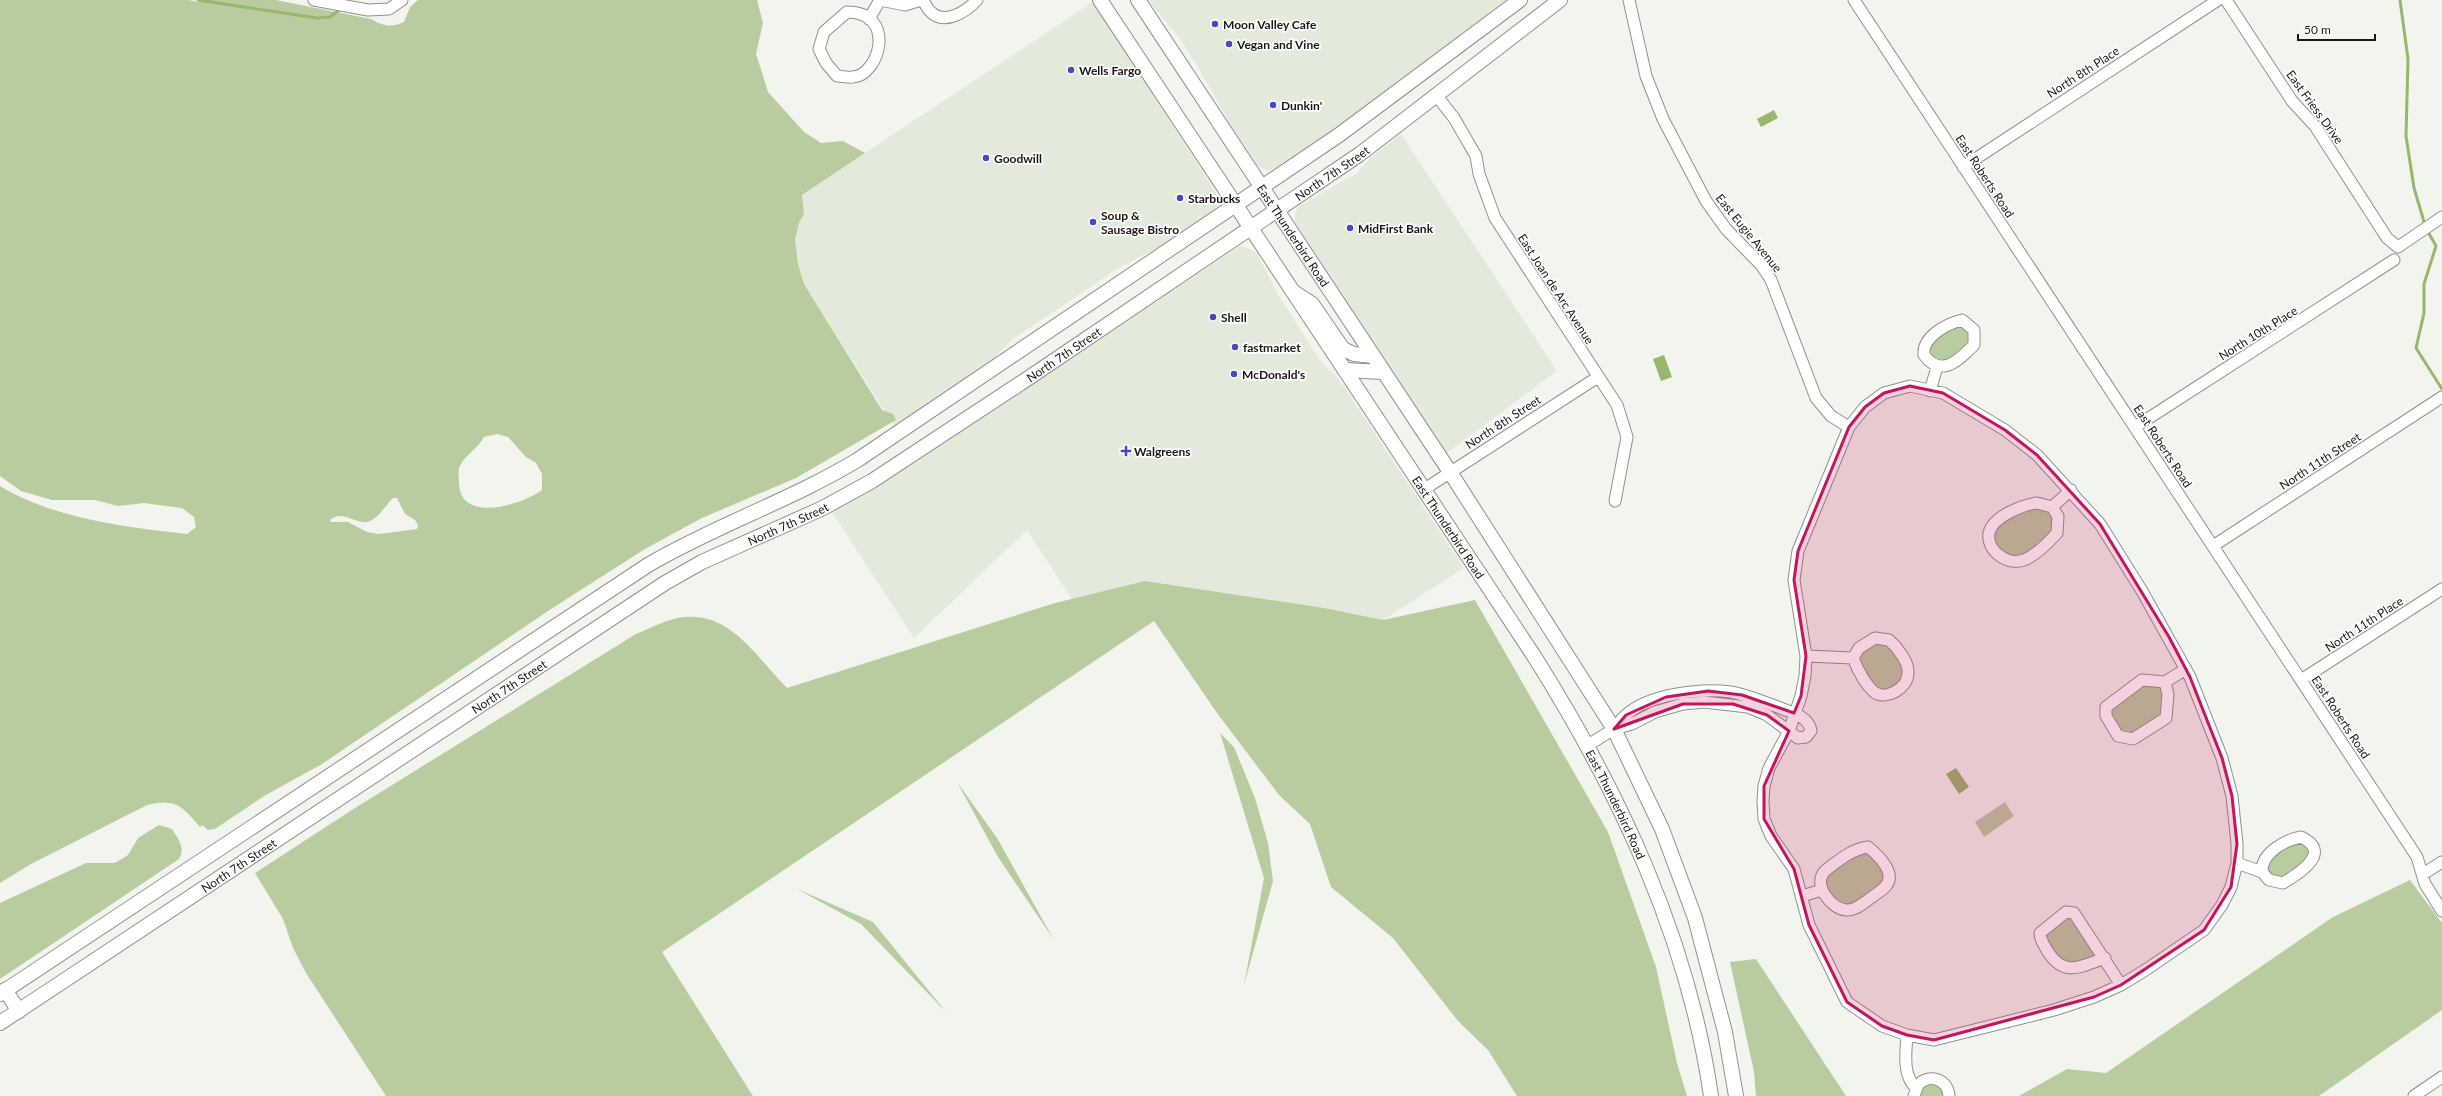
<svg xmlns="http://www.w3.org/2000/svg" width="2442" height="1096" font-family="Lato,sans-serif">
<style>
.built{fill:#e3eadc}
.green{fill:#b8cca0;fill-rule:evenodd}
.water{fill:#98b66e}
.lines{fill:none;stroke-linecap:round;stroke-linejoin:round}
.stream{stroke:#98b66e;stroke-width:3}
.minor-casing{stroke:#8f928c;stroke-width:13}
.major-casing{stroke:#8f928c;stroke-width:16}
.minor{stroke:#fff;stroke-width:11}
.major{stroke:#fff;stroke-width:14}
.marked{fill:#c2185b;fill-opacity:0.2;stroke:#c2185b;stroke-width:3;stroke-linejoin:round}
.poi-dot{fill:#4949bf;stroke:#fff;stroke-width:1.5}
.labels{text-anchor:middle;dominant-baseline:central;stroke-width:3.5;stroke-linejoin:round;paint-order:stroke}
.poi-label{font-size:12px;font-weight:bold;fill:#181916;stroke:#fff;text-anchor:start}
.street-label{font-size:12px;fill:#181916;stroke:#fff}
</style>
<rect width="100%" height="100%" fill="#f2f5ee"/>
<path class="built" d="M1148,0h360l-156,117 -74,51 -11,3 -10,-6 -25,-37 -28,-51 -25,-39z
M1093,2l123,191 2,5 -2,10 -51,36 -48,25 -103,69 -25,25 -95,63 -90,-142 -6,-20 -3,-25 4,-16 5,-9 -2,-19z
M1401,134l156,237 -110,82 -152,-230v-11l3,-5 59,-34 13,-15z
M1242,246l14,6 20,39 45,71 18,17 125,189 -81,52 -236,-39 -75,18 -45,-69 -113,108 -82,-126 83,-49 322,-215z"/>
<path class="green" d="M0,0h188l11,2v-2h77l95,19c12,7 20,9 33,3l6,-15 8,-7h339l6,23 -7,31 12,38 36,40 17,11 22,-2 22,12 -63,42 2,19 -5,9 -4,16 3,25 6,20 78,126 11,4 3,6 -100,58 -94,40 -57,31 -94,60 -229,155 -58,32 -49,33 -7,1 -6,-5 -2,2c-18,-21 -24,-29 -53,-22l-116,59 -31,19v-397c55,33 124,41 187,48l9,-7 -2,-10 -12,-9 -38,-5 -26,3 -23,-6h-43l-31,-9 -21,-15zM497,434l11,3 18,20 10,6 6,11v16c-20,15 -82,34 -83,-7 0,-4 -1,-11 0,-15 6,-14 18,-18 25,-31zM393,498h4l8,16 10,6 3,5 -1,4 -38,5 -12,-2 -19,-10h-17l-1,-2c11,-11 26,4 37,2 10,-2 19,-17 26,-24z
M1962,320l13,17 -23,26 -22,1 -4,-21z
M2046,504l13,22 -34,34 -30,-8 -2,-28 20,-14z
M1145,581l179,27 59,12 92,-20 133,232 48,135 21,96 10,33h-170l-29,-46 -30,-29 -65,-83 -62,-51 -21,-63 -31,-29 -62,-82 -63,-92 -492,331 91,144h-367l-80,-123 -13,-25 -10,-29 -28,-46 100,-65 281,-174c13,-5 35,-17 49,-17 47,-4 72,41 102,71l268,-85z
M1883,638l24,26v16l-26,15 -26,-31 4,-16z
M2142,680l23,2 1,36 -41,21 -19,-32z
M1220,733l14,14 21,51 13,45 5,38 -29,104 20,-107z
M957,782l40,56 57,102 -56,-83z
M2005,802l9,14 -30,21 -9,-15z
M159,825l13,4c6,10 14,19 7,30l-179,120v-76l86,-40h29l13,-8 10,-17z
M2301,837l13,17 -23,25 -22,1 -4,-21z
M1868,847l21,35 -41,29 -26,-21 1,-17z
M2410,880l32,43v87l-123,86h-300l48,-27 39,4 227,-156z
M797,889l76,33 73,90 -85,-88z
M2074,913l31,45 -32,11 -21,-12 -10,-28z
M1756,959l90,137h-90l-2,-24 -24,-110z
M1931,1078l18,18h-35z"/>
<path class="water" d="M1774,110l4,8 -17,9 -4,-8z
M1664,355l8,22 -11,4 -8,-22z
M1956,768l13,19 -10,7 -13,-20z"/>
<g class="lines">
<path class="stream" d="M198,0l119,18 13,-1 12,-9
M2400,0l8,59 -2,77 8,52 11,37
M2427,230l9,16 -12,38v29l-8,35 26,41"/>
<defs>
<path id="minor" d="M314,0l54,10 21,-1 13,-9
M923,0c2,4 5,10 9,13 14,12 35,-2 45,-13
M1629,0l17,76 17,43 43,82 20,28 36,37 9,14 45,118 15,18 18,11
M1854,0l563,857 8,27 17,27
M2226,0l66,101 23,25 72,112 11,9 44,-30
M847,12c50,0 33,63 6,65 -5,1 -11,-1 -16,-1l-11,-13 -7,-14 5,-17z
M869,19l11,-19 25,5 16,-5
M1436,95l18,23 22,38 3,18 16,44 122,187 10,32 -12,64
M1963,167l255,-167
M1962,320l12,10v15c-16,16 -33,33 -50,10 -2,-18 22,-31 38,-35z
M1910,386l33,7 62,37 32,25 63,69 42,67 48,86 32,81 10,38 5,48v19l-6,24 -9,18 -18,25 -57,39 -26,16 -27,12 -40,13 -120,30 -27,-5 -25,-9 -35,-24 -38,-77 -15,-56 -23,-33 -7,-17 -1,-18 1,-15 5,-18 20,-37 12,-35 4,-20 1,-20 -12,-76 4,-29 51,-124 16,-20 19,-14z
M1930,391l7,-24
M2135,427l259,-167
M1423,490l175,-113
M2037,503l15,4 6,9 -1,17c-8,9 -21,22 -33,27 -16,6 -38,-9 -35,-27 4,-17 34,-28 48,-30z
M2052,507l19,-17
M2213,546l229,-149
M1875,638l14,2c8,7 20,22 19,33 0,15 -22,28 -34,19 -9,-8 -17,-24 -21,-34l6,-10z
M1806,656l47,2
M2301,680l141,-91
M2165,682l3,12 -2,24 -33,21 -15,-3 -12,-20v-9l36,-27 23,2 21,-13
M1588,745l26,-16 18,-5 23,-12 28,-8 21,-2 44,5 19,8 31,23 8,-1 5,-6c-2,-15 -21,-19 -33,-24 -15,-5 -30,-12 -47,-15 -30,-4 -82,2 -105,23 -5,4 -9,10 -12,14
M2301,837c32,15 -1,36 -18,46l-14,-3 -7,-8c-1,-19 23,-32 39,-35z
M1868,847c10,8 30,27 17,40 -5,5 -12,9 -17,13 -6,4 -14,11 -22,10 -15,-1 -35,-27 -20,-40 13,-10 26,-21 42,-23z
M2237,863l25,9
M2423,874l19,-12
M1802,896l20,-6
M2105,958c-24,8 -40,20 -57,-6 -4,-7 -8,-12 -8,-19l26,-21 8,1 47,72
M1907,1035c-1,17 -5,40 9,53
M1914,1096l4,-11c11,-12 30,-6 31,11
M2414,1096l28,-19"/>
<g id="major">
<path id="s1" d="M1100,0l434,656c85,135 154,281 177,440"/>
<path id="s2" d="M1138,0l312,472 164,257 48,100 33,89 30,114 11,64"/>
<path d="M1295,293l17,11 31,45 11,5 19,2"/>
<path d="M1345,370l38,2"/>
<path d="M5,990l14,21"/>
<path d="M0,994l648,-429c68,-40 144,-65 211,-106l480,-324 181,-135"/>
<path id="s3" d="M0,1023l665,-440 37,-21 121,-54 49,-27 152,-100 336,-227 200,-154"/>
</g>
</defs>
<use href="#minor" class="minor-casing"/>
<use href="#major" class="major-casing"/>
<use href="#minor" class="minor"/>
<use href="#major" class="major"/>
</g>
<path class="marked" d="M1910,386l33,7 62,37 32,25 63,69 69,113 21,40 32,81 10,38 5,48 -6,43 -27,43 -83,55 -27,12 -160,43 -27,-5 -25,-9 -35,-24 -38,-77 -15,-56 -30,-50v-33l25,-55 -22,-16 -34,-11h-50l-69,25 12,-14 40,-18 42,-6 34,4 52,18 7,-17 5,-40 -12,-76 4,-29 51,-124 16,-20 19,-14z"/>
<g class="poi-dot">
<circle cx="1215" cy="24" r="4"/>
<circle cx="1229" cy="44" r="4"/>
<circle cx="1071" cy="70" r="4"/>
<circle cx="1273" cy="105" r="4"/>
<circle cx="986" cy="158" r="4"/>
<circle cx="1180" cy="198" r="4"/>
<circle cx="1093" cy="222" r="4"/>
<circle cx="1350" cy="228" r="4"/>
<circle cx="1213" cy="317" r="4"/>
<circle cx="1235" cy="347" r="4"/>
<circle cx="1234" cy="374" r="4"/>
<path d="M1124 445h4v4h4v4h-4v4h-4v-4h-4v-4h4z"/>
</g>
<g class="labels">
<g class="poi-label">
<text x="1223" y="24">Moon Valley Cafe</text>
<text x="1237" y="44">Vegan and Vine</text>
<text x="1079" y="70">Wells Fargo</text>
<text x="1281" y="105">Dunkin'</text>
<text x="994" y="158">Goodwill</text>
<text x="1188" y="198">Starbucks</text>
<text x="1101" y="215">Soup &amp;<tspan x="1101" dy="14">Sausage Bistro</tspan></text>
<text x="1358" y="228">MidFirst Bank</text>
<text x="1221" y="317">Shell</text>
<text x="1243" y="347">fastmarket</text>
<text x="1242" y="374">McDonald's</text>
<text x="1134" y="451">Walgreens</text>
</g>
<g class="street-label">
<text transform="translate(2083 72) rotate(-33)">North 8th Place</text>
<text transform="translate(2315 107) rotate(54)">East Friess Drive</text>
<text stroke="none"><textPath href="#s3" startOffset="1582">North 7th Street</textPath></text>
<text transform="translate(1985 176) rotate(57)">East Roberts Road</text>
<text transform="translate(1749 233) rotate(51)">East Eugie Avenue</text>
<text stroke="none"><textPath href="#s2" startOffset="282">East Thunderbird Road</textPath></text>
<text transform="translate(1556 289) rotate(57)">East Joan de Arc Avenue</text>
<text transform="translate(2258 333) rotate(-32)">North 10th Place</text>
<text stroke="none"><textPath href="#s3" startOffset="1258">North 7th Street</textPath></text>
<text transform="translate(1503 422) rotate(-33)">North 8th Street</text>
<text transform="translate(2163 446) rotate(57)">East Roberts Road</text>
<text transform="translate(2320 461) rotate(-33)">North 11th Street</text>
<text stroke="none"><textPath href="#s3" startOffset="934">North 7th Street</textPath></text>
<text stroke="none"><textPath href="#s1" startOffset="632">East Thunderbird Road</textPath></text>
<text transform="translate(2364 624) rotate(-33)">North 11th Place</text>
<text stroke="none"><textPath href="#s3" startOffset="610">North 7th Street</textPath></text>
<text transform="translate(2341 717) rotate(57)">East Roberts Road</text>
<text stroke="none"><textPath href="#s1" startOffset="956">East Thunderbird Road</textPath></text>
<text stroke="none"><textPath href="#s3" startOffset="286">North 7th Street</textPath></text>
</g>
</g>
<path d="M2298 34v6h77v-6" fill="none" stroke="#181916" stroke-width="2"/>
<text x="2304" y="34" font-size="12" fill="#181916" stroke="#ffffff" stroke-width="3" paint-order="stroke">50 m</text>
</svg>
